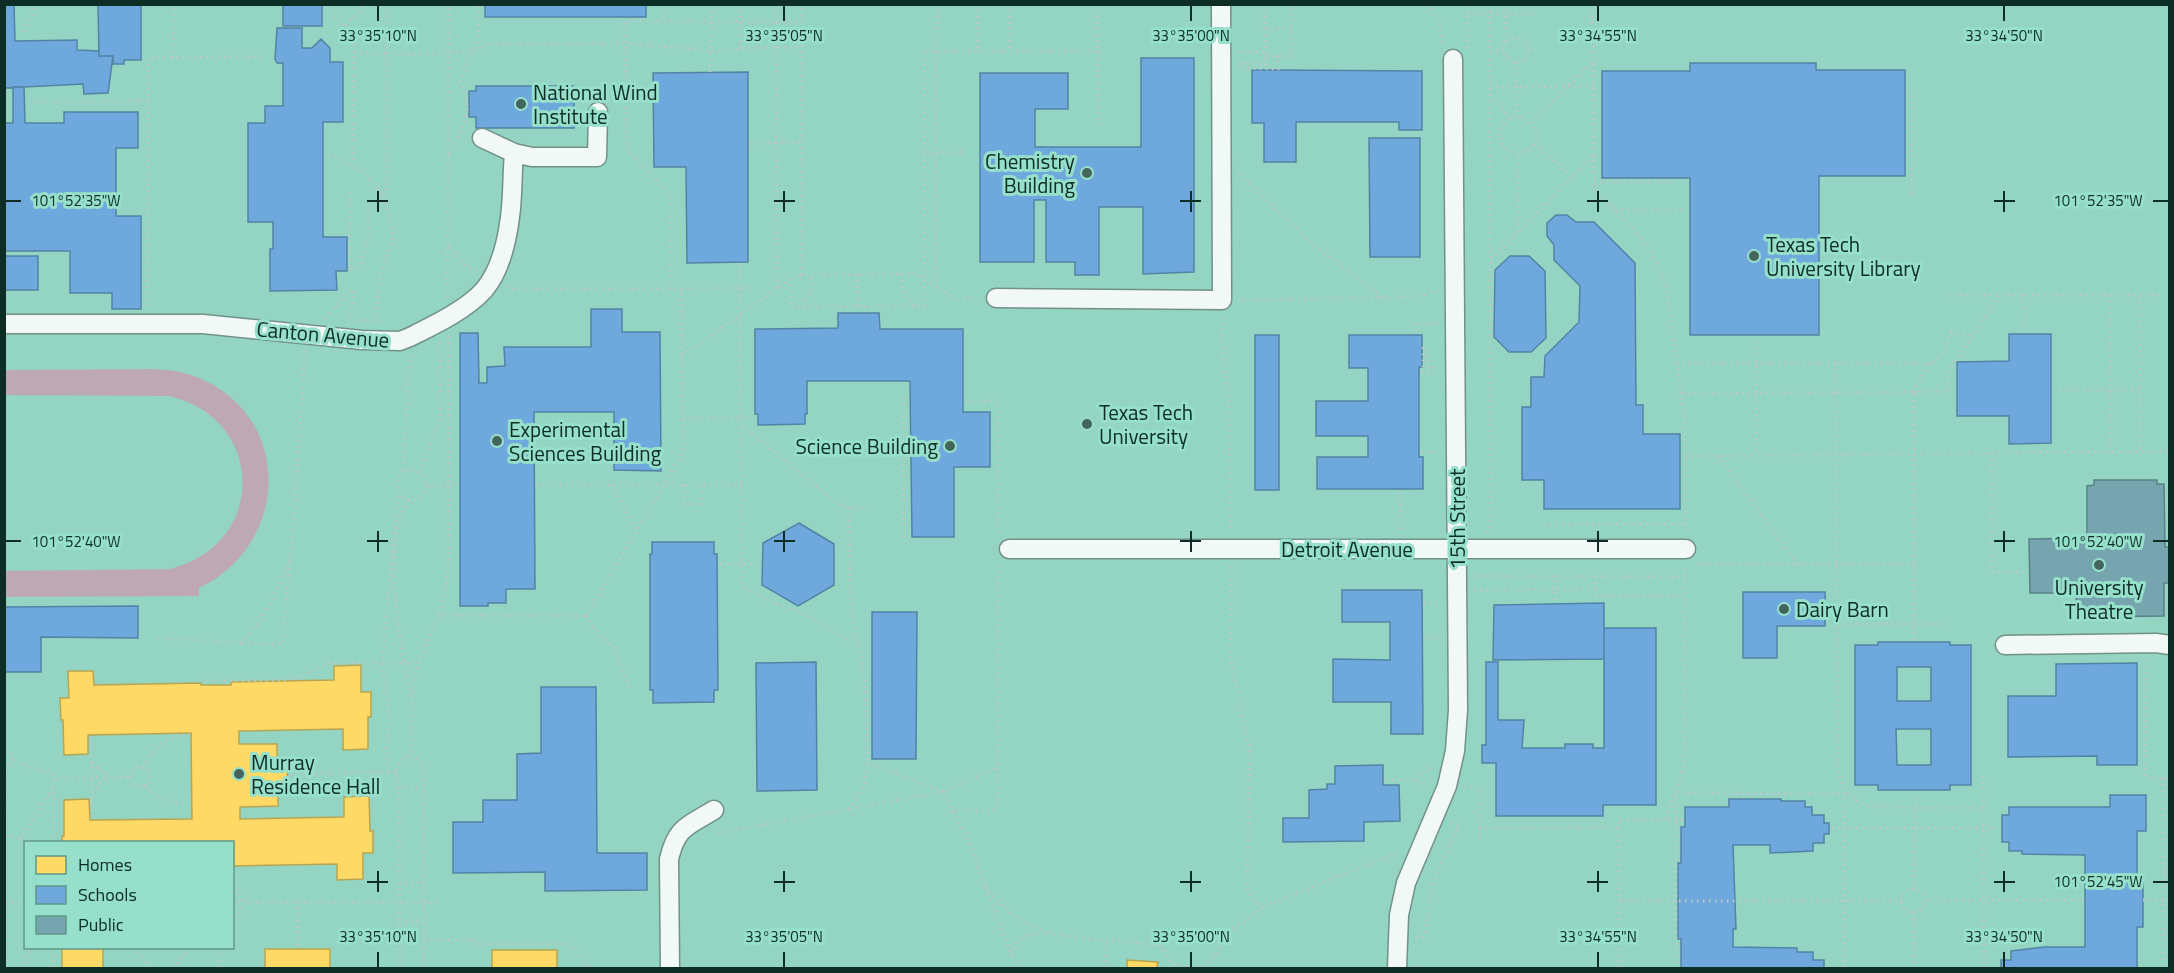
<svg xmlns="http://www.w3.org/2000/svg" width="2174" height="973" font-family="'Titillium Web',sans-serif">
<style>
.built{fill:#94d4c2;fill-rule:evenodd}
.green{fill:#bea8b2}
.homes{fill:#ffd966;stroke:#b7a552;stroke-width:1.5}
.schools{fill:#6fa8dc;stroke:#5283a5;stroke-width:1.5;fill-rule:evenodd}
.public{fill:#76a5af;stroke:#578186;stroke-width:1.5}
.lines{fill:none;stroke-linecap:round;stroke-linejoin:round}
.minor-casing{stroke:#719189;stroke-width:21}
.path{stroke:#bdc9c6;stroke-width:3;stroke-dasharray:1.5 4.5;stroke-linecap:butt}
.minor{stroke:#f2f8f6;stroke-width:18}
.ticks{fill:none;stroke:#0e2d25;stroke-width:2}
.poi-dot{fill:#44655c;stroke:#96dfca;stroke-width:2}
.labels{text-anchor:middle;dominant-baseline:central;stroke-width:6;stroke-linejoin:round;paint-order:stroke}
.poi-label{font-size:21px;fill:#0e2d25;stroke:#96dfca;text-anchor:start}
.street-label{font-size:21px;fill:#0e2d25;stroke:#96dfca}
.ticks-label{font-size:15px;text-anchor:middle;fill:#0e2d25;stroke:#96dfca;stroke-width:6;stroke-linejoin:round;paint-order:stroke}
</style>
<rect width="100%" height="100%" fill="#a7cec3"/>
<path class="built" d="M5,5h2164v963h-2164zM26,842h206v106h-206z"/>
<path class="green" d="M155,369c12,1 25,2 36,6 102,35 102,168 8,213v8l-194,1v-26l165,-2c97,-24 97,-150 -1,-173l-164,-1v-25z"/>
<path class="homes" d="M361,665v27h10v25h-3v32l-25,1v-21l-104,2v13h38v13h10l1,35h-10v14l-38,1v12l104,-2v-20l25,-1 1,35h3v22h-10v26l-26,1v-16l-104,2 -1,-24h-170v-6h2v-36l25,-1 1,21 102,-1 -1,-86 -103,2v19l-24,1 -1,-35h-2l-1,-22h9l-1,-27h25l1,14 107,-2v2h30v-3l103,-2v-14z
M62,948h41v20h-41z
M265,949h65v19h-65z
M492,950h65v18h-65z
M1127,960l31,2 -1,6h-30z"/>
<path class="schools" d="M4,4h10l1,37 62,-1v10l22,1v5h14l-5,37 -24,1 -1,-10 -79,4z
M98,4h43v56h-17v4h-11v-8h-14z
M283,4h39v22h-39z
M485,4h161v13h-161z
M277,28h25v20h10l9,-9 9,9v14h13v60h-20v115h24v34h-11l1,19 -67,1v-42h3v-27h-25v-99h17v-17h18v-43h-6l-2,-4z
M1141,58h53v214l-51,2v-67h-44v68h-24v-13h-29v-62h-12v62h-54v-189h88v36h-33v38h106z
M1690,63h126v7h89v106h-86v159h-129v-157h-88v-107h88z
M1252,70l170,1v59h-23v-8h-103v40h-32v-39h-12z
M748,72v190l-61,1 -1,-96h-32l-1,-94z
M476,86h98v42h-98v-11h-7v-26h7z
M13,87h11l1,36h39v-11h74v36h-22v68h25v93h-29v-16h-42v-42h-66v-128h9z
M1369,138h51v119h-50z
M1556,215h11l9,7h18l41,41 1,142h7v29h37v75h-136v-29h-22v-73h9v-30h13l1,-21 34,-34 1,-36 -26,-26v-15l-7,-9v-13z
M4,256h34v34h-34z
M1510,256h19l16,15 1,67 -15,14h-22l-15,-15 1,-67z
M591,309h31v23h38l1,139 -47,-1v-58h-80l1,177h-29v14h-18v3h-28v-273h18l1,50h8v-16l18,-1 -1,-19h87z
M838,313h41l1,16h83v83h27v55h-36v70h-42l-2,-156h-103v33h-2v10l-47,1v-11h-3v-85l83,-1z
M2009,334h42v109l-42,1v-28h-52v-54l52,-1z
M1255,335h24v155h-24z
M1349,335h73v32h-3v90h4v32h-106v-32h51v-21h-52v-35h52v-33h-19z
M799,523l35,21v41l-36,21 -36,-21 1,-42z
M652,542h62v12h3l1,136h-4v12l-61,1v-13h-3v-136h2z
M1342,590h80l1,144h-32v-32h-58v-43l57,1v-38h-48z
M1743,592h82v34h-48v32h-34z
M1604,603v56l-111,1 1,-55z
M138,606v32l-97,-1v35h-37v-65z
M872,612h45l-1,147h-44z
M1604,628h52v177h-53v11h-107v-53h-14v-18h4v-83h12v58h26l-2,28h43v-4h28v4h11z
M1878,642h72v3h21v140h-21v5h-72v-5h-23v-140h23zM1897,667h34v34h-34zM1896,729h35v36h-34z
M816,662l1,128 -60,1 -1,-128z
M2137,663v102h-40v-9l-89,1v-61h48v-32z
M541,687h55l1,166h50v37l-102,1v-19l-92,1v-51h30v-22h34v-46l24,-1z
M1383,765v20h16l1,36 -36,1v19l-81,1v-24h26v-28l18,-1v-5h8v-18z
M2110,795h36v36h-9v44h6v52h-6v41h-136v-8h10v-9l34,-4h40v-92l-63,-1v-3h-13v-9h-7v-27h7v-8h101z
M1729,799h52v2h24v6h7v8h12v8h5v11h-5v9h-11v8l-43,2v-8h-37l3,84h-3v18l64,1v4h16v8h11v8h5h-148v-29h-3v-76h3v-36h4v-20h44z"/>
<path class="public" d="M2094,480h63v4h7l1,63h5v36h-6v33l-87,1 -1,-24h-46l-1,-54 58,-1v-52l7,-1z"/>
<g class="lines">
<defs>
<path id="minor" d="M482,138l32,15 18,4h65l1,-45
M996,298l226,2 -1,-296
M4,324h199l159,16 38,1 10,-4c24,-12 56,-27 74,-47 16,-19 23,-49 26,-73 3,-21 2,-43 4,-64
M1009,549h677
M2005,645l151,-2 14,2
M670,968l-1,-109c8,-33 19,-33 45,-49
M1397,968l2,-53 7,-32 41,-97 8,-35 3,-41 -5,-651"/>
</defs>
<use href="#minor" class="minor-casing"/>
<path class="path" d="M335,4v12l19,19 -1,130
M663,4v18
M740,4l1,45
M776,4l1,284
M978,4v47
M1010,4v47
M1097,4l2,126
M1265,4l1,60 -27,-1 -1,5 40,1 -1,-13
M1426,4c13,12 16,24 16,41
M1506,4v39
M1591,4l3,61v117l1,8 38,39 19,24 14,32 19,137 1,111
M802,9v266
M1467,14h69
M346,26l19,-22
M1266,29l25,-1
M23,31l15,-27
M1467,48v-32l4,-12
M1490,50h14v-6l8,-6 11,1 6,7v9l-7,7 -8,1 -9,-7 -1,-6
M1529,50h7
M1238,52h28
M354,53c37,0 101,6 134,-9l137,-1 93,8 31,-3 54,-1
M1266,56h25v-52
M173,58l1,-54
M1517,62v55
M710,72l1,-68
M1490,87l103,-1
M1911,90l1,104
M1490,94l20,24
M33,102l115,-1
M1500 135a18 18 0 1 1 36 0a18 18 0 1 1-36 0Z
M1531,123l62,-62
M750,143l53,-1
M1535,144l37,33
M924,153l40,-1
M449,155c16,-32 25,-38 11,-75l18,-42v-34
M328,156l8,1 29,16 18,23 6,22 4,20 -13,37 -4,45
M1240,175l74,70 68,52
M1594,182h79
M350,193v77l9,-3c10,-24 10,-38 9,-63
M383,196l4,-8v-184
M1615,210h70
M1518,231v-78
M449,246l15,19 12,7
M1491,260l103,-105
M740,265l2,322 33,16 33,12 37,24h11
M857,274l1,33
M902,274v18l13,14
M790,278l1,29 133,-1v-255h174
M507,286l6,3h168
M936,287v-236l2,-47
M671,289v-93l-44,-47 -2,-128 177,1
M1948,295h215
M2023,295l1,31
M2110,295l1,157
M2139,296l1,94
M447,297l2,-293
M963,298h17
M1239,300l176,-3 23,-6
M147,306l1,-248 114,-1
M803,307l1,-6 7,-9v-17
M1222,317l1,46 6,31 1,134 3,2
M325,318l27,-29 2,1 -4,29
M348,320l35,1
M1414,331v-7l25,-1
M1951,331l-5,18 -6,8 -12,9 -14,26 34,-1 1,-21 51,-75
M1951,334h22
M1756,342v113
M682,356l114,-81 120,-1 44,28
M1677,363h256
M1835,363l3,406c2,21 15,34 35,38l110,1
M1421,373h13
M1423,373v-25h4l1,19h6v6
M2059,390h81v61
M1682,394l232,-2v62l256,-3
M903,398v142
M966,402l32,-1v134
M683,418h67
M742,425l97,80 10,3h18
M1421,452l18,-1
M1991,453v119h36
M1685,456l229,-2v186
M1718,456l79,107
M403,470l5,-93 4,-23
M420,472l20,-56v-74
M536,485h205
M613,485l23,45
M684,485v19h18v-19
M427,486l-8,13c-21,5 -27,-14 -16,-29l10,-1 10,6 4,11 29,-1
M1400,492l1,40
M408,500c-3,7 -7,14 -9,21 -13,45 2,130 12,175
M1544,525l141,-1
M1487,533l4,-8 -1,-521
M720,564h37
M1697,564h217
M1232,567l-1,1 -1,87 20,97 -3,129 1,11 14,16
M1474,576l211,1
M1595,576v14
M1474,590l121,-1
M1595,596h90
M1555,600v-24
M1424,603h16
M438,615l148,1
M586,616l97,-164 -2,-163 71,-1
M586,616l13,19 15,12 16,43
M1838,624h109
M157,638l84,5 20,-24 11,-20 19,-41 14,-208
M1425,638l15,-1
M242,643l40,1 8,-82
M2147,660l-2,118h25
M206,681l81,-1 19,-6 22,-11h72l19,-2
M91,737l1,79
M4,751l7,3 2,7
M411,755l12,9 1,10v194
M92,763l16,14 -15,15
M868,763l74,29 26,47 48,129
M130 777a10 10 0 1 1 20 0a10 10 0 1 1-20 0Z
M4,768l5,-1 4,-6 40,14 1,67
M5,768l1,200
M143,768c11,-21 23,-31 47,-34
M389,772l-3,-23 4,-31 -8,-55 15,-159 4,-9
M291,774l104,-2
M1983,776l1,192
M2163,778v190
M54,779l76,-2
M1414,779l19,-14
M1386,780h28l14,5
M145,785c9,12 25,18 40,18
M399,787h24
M1464,787l15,1 1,52
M1676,793l170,1
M1676,799v169
M849,809l15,-23 4,-23 -3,-82 -11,-54 -4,-43 -1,-76
M952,810l40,1 6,-4v-244
M1666,819l19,-54v-199
M1479,828l140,-1
M1832,828h166
M719,833l223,-41 56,-25
M6,836l14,2 33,-50
M20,838l6,9
M2163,872h7
M399,883h25
M232,885c12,11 13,25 0,36
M985,886c50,66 103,46 173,60l6,3 2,9 8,6 23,4
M1914,889l1,-95
M1901 901a12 12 0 1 1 24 0a12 12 0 1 1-24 0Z
M2143,900h27
M1619,901h283
M1926,901l159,-1
M232,902h208
M298,902v46
M6,903h20
M1914,913v55
M399,921h25
M2163,930h7
M1416,937h7c6,-11 6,-40 11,-55 6,-19 16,-38 25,-56l-9,-4
M424,940h48l6,4h91l21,24
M134,948l17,20
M219,948v20
M1012,955c2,-21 21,-22 38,-21
M1414,967l9,1
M20,968l12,-20
M54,968v-20
M172,968l18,-20
M400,968l-1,-181c-5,-18 -4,-22 12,-33 0,-31 -2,-63 8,-93 6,-18 16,-34 22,-52 5,-17 6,-34 8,-51v-223
M1105,968l2,-27
M1206,968l26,-38 35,-25 133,-53
M1619,968v-148h64
M1844,968v-176"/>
<use href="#minor" class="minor"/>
</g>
<path class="ticks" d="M378,6v15M784,6v15M1191,6v15M1598,6v15M2004,6v15M378,191v21M784,191v21M1191,191v21M1598,191v21M2004,191v21M6,201h15M367,201h21M774,201h21M1180,201h21M1587,201h21M1994,201h21M2153,201h15M378,531v21M784,531v21M1191,531v21M1598,531v21M2004,531v21M6,541h15M367,541h21M774,541h21M1180,541h21M1587,541h21M1994,541h21M2153,541h15M378,871v21M784,871v21M1191,871v21M1598,871v21M2004,871v21M367,882h21M774,882h21M1180,882h21M1587,882h21M1994,882h21M2153,882h15M378,952v15M784,952v15M1191,952v15M1598,952v15M2004,952v15"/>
<g class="poi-dot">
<circle cx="521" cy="104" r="6"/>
<circle cx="1087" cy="173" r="6"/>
<circle cx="1754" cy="256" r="6"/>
<circle cx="1087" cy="424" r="6"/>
<circle cx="497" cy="441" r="6"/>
<circle cx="950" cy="446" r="6"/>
<circle cx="2099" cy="565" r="6"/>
<circle cx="1784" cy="609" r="6"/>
<circle cx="239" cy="774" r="6"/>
</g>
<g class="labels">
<g class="poi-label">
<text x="533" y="92">National Wind<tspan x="533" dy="24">Institute</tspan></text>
<text x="1075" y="161" text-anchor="end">Chemistry<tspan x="1075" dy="24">Building</tspan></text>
<text x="1766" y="244">Texas Tech<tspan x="1766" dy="24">University Library</tspan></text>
<text x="1099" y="412">Texas Tech<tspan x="1099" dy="24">University</tspan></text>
<text x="509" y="429">Experimental<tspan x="509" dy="24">Sciences Building</tspan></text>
<text x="938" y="446" text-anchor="end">Science Building</text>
<text x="2099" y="587" text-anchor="middle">University<tspan x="2099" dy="24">Theatre</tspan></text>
<text x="1796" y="609">Dairy Barn</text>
<text x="251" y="762">Murray<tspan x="251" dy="24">Residence Hall</tspan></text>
</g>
<g class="street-label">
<text transform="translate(323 334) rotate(5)">Canton Avenue</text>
<text transform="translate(1457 519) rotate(-90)">15th Street</text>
<text x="1347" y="549">Detroit Avenue</text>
</g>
</g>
<g class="ticks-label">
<text x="378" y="41">33°35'10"N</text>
<text x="784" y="41">33°35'05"N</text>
<text x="1191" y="41">33°35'00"N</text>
<text x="1598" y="41">33°34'55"N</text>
<text x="2004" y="41">33°34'50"N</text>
<text x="2098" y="206">101°52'35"W</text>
<text x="76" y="206">101°52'35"W</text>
<text x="2098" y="547">101°52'40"W</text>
<text x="76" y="547">101°52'40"W</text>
<text x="2098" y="887">101°52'45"W</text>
<text x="378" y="942">33°35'10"N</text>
<text x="784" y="942">33°35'05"N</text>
<text x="1191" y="942">33°35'00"N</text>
<text x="1598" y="942">33°34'55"N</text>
<text x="2004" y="942">33°34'50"N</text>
</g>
<rect width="2174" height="973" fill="none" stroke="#0e2d25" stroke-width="12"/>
<rect x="24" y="841" width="210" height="108" fill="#96dfca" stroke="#609888" stroke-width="1.5"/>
<rect x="36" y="856" width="30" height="18" fill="#ffd966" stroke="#609888" stroke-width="1.5"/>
<text x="78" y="871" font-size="18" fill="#0e2d25">Homes</text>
<rect x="36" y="886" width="30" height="18" fill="#6fa8dc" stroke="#609888" stroke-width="1.5"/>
<text x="78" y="901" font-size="18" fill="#0e2d25">Schools</text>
<rect x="36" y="916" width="30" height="18" fill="#76a5af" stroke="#609888" stroke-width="1.5"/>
<text x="78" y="931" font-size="18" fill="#0e2d25">Public</text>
</svg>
